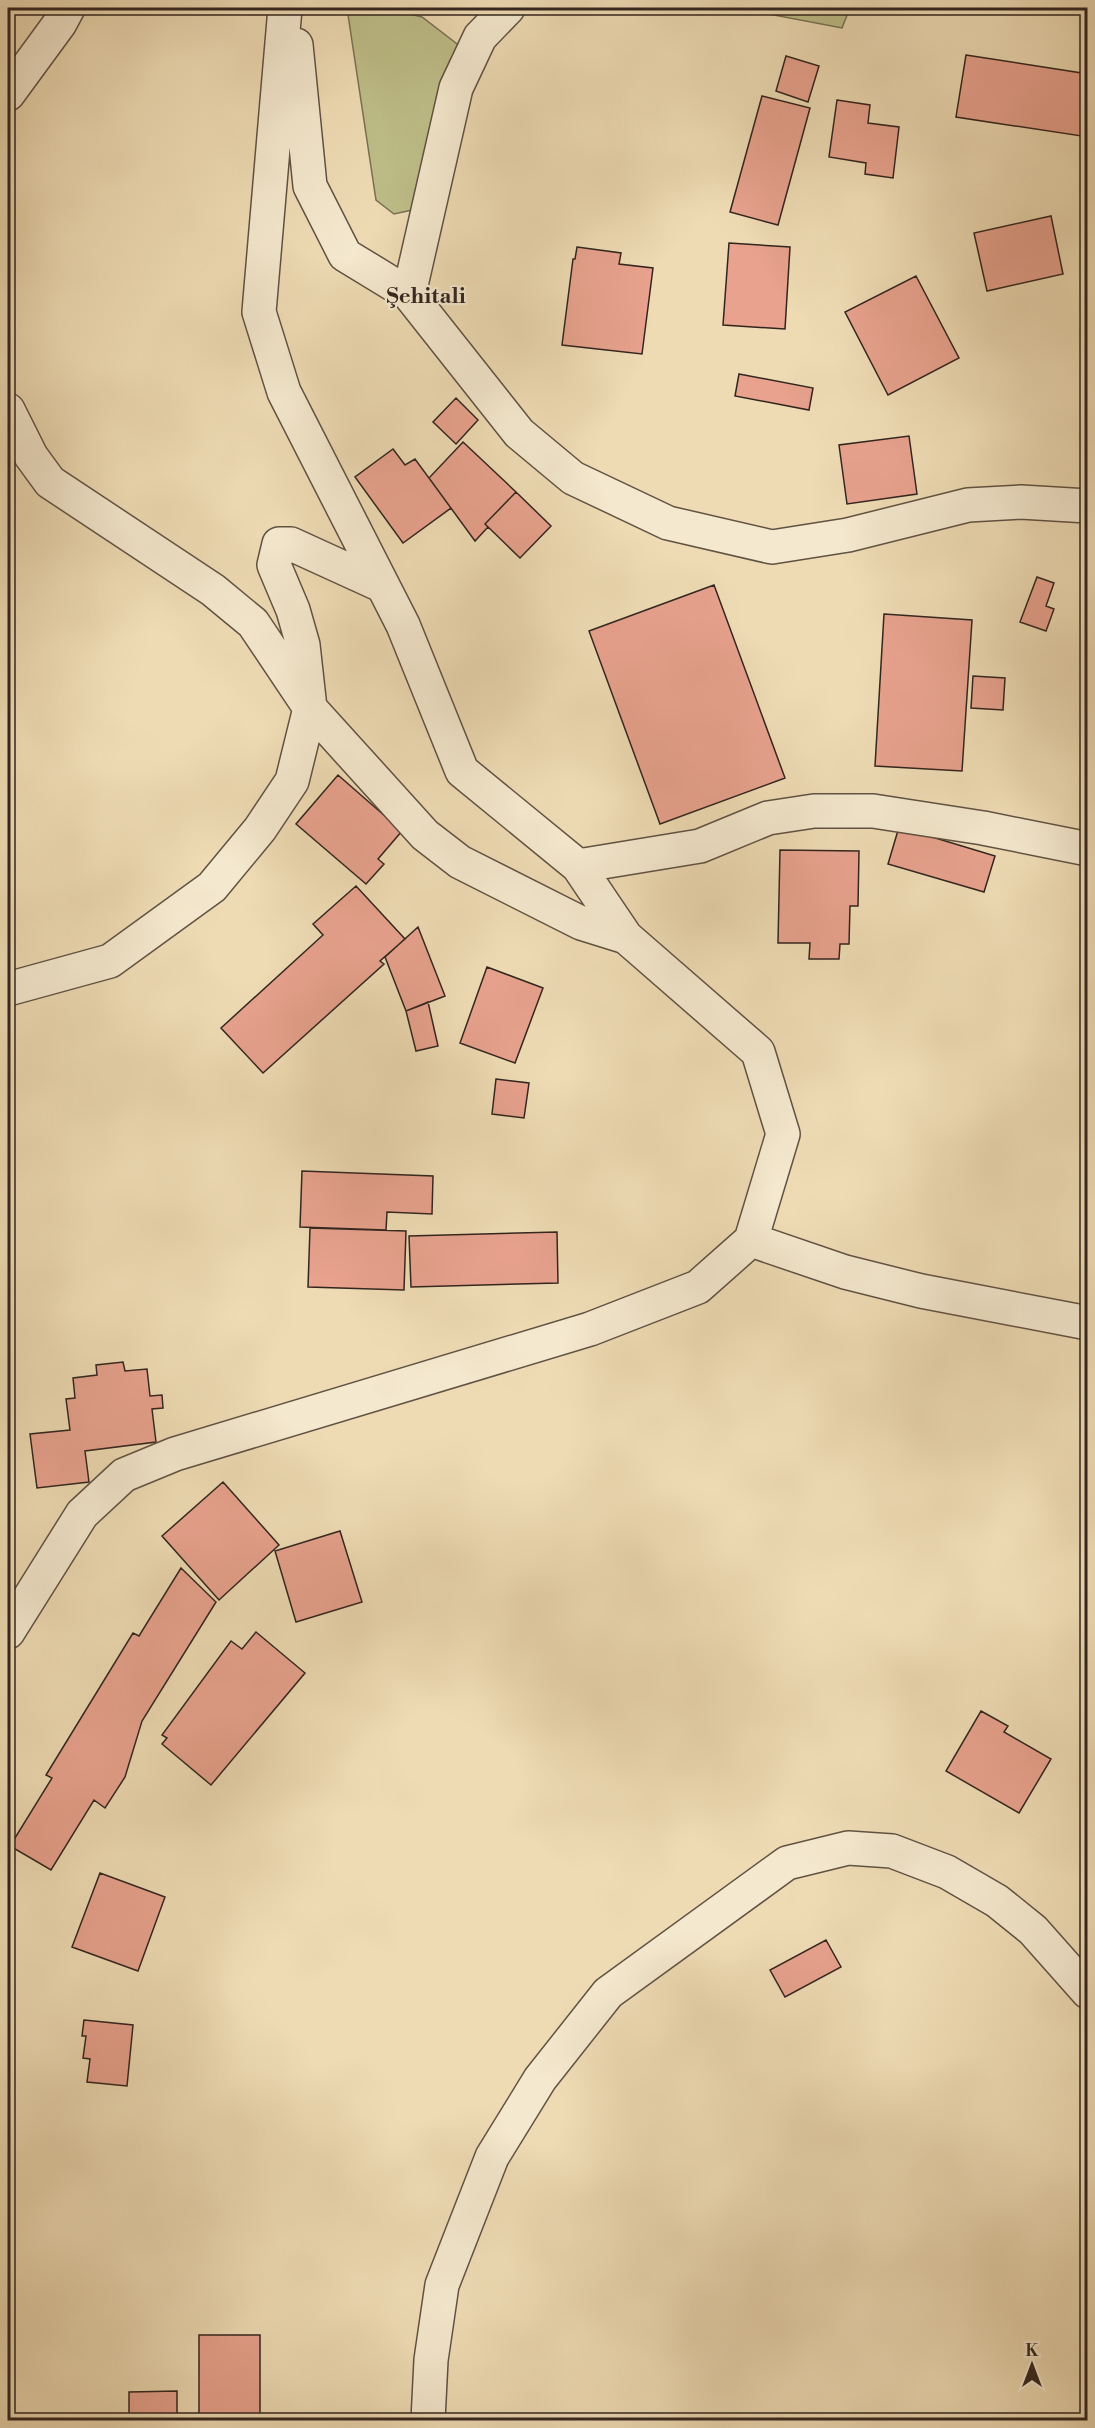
<svg xmlns="http://www.w3.org/2000/svg" width="1095" height="2428" font-family="'Libre Bodoni',serif">
<style>
.green{fill:#bebe89;stroke:#787254;stroke-width:1.5}
.building{fill:#e8a28e;stroke:#32251f;stroke-width:1.5}
.lines{fill:none;stroke-linecap:round;stroke-linejoin:round}
.minor-casing{stroke:#615244;stroke-width:36}
.minor{stroke:#f4e8ce;stroke-width:33}
.labels{text-anchor:middle;dominant-baseline:central;stroke-width:4.5;stroke-linejoin:round;paint-order:stroke}
.quarter-label{font-size:22px;font-weight:bold;fill:#32251f;stroke:#f4e8ce}
</style>
<rect width="100%" height="100%" fill="#eedbb4"/>
<filter id="stains"><feTurbulence type="fractalNoise" baseFrequency=".00333" numOctaves="4"/><feColorMatrix values="0 0 0 0 .2 0 0 0 0 .09 0 0 0 0 .02 0 0 0 .5 -.17"/></filter>
<radialGradient id="worn" r=".72"><stop offset=".6" stop-color="#630" stop-opacity="0"/><stop offset="1" stop-color="#630" stop-opacity=".3"/></radialGradient>
<path class="green" d="M347,8h38l37,9 39,30 -49,163 -18,4 -18,-14z
M747,8h103l-8,20 -95,-18z"/>
<path class="building" d="M966,55l122,19v63l-132,-20z
M786,56l33,10 -11,36 -32,-11z
M762,96l48,12 -32,117 -48,-13z
M837,100l33,5 -2,18 31,4 -6,51 -28,-4 1,-11 -37,-6z
M1051,216l12,58 -76,17 -13,-58z
M729,243l61,4 -5,82 -62,-4z
M577,247l44,6 -2,11 34,4 -11,86 -80,-9 11,-86h2z
M916,276l43,82 -71,37 -43,-83z
M739,374l74,14 -4,22 -74,-14z
M456,398l22,22 -22,24 -23,-22z
M909,436l8,58 -70,10 -8,-59z
M463,442l53,50 -31,32 3,3 -13,14 -46,-63z
M393,449l12,16 10,-6 36,49 -48,35 -48,-66z
M516,492l35,34 -31,32 -35,-34z
M1037,577l17,6 -8,23 8,3 -8,22 -26,-9z
M714,585l71,193 -125,46 -71,-193z
M884,614l88,6 -10,151 -87,-5z
M973,676l32,2 -2,32 -32,-2z
M338,775l64,56 -24,28 6,5 -18,20 -70,-60z
M899,827l96,29 -11,36 -96,-28z
M780,850l79,1 -1,55h-8l-1,38h-9l-1,15h-30l1,-16h-32z
M356,886l49,53 -25,22 4,3 -121,109 -42,-45 102,-93 -10,-11z
M418,927l27,69 -39,15 -21,-54z
M487,967l56,21 -28,75 -55,-20z
M428,1002l10,44 -22,5 -10,-40z
M496,1079l33,4 -5,35 -32,-4z
M302,1171l131,5 -1,38 -45,-2 -1,18 -86,-3z
M310,1228l96,3 -2,59 -96,-3z
M557,1232l1,51 -147,4 -2,-51z
M123,1362l2,9 22,-2 3,27 12,-1 1,13 -11,1 4,33 -71,9 4,31 -52,6 -7,-54 40,-4 -4,-31 9,-1 -2,-20 24,-3 -1,-10z
M223,1482l56,63 -60,55 -57,-64z
M340,1531l22,71 -66,20 -21,-71z
M181,1568l35,34 -74,119 -17,56 -20,31 -11,-8 -43,70 -41,-24 42,-68 -6,-3 87,-142 6,3z
M256,1632l49,41 -94,112 -49,-41 5,-6 -5,-3 69,-94 11,8z
M981,1711l27,15 -4,6 47,27 -32,54 -73,-42z
M100,1873l65,24 -27,74 -66,-24z
M826,1940l15,27 -56,30 -15,-27z
M84,2020l49,5 -6,61 -40,-4 3,-23 -7,-1 3,-22h-4z
M199,2335h61v85h-61z
M177,2391v29h-48v-28z"/>
<g class="lines">
<defs>
<path id="minor" d="M296,45l14,141 35,69 64,39 110,139 54,45 95,45 104,24 76,-12 120,-30 53,-3 67,4
M8,94l52,-71 8,-15
M409,294l47,-206 24,-51 28,-29
M8,410l23,46 19,26 163,108 40,33 57,85 115,127 35,27 121,61 45,14
M578,866l122,-20 68,-28 46,-7h59l110,17 105,21
M8,989l102,-28 102,-74 48,-58 32,-48 18,-73 -7,-63 -10,-35 -19,-45 5,-21h12l92,42
M751,1240l94,32 76,19 167,32
M8,1632l74,-118 42,-39 51,-21 415,-125 108,-42 53,-47 32,-106 -25,-82 -132,-115 -48,-71 -116,-95 -59,-146 -119,-233 -25,-80 26,-304
M428,2420l3,-60 11,-75 50,-128 48,-78 68,-86 179,-130 61,-15 44,3 55,21 50,29 36,29 55,62"/>
</defs>
<use href="#minor" class="minor-casing"/>
<use href="#minor" class="minor"/>
</g>
<g class="labels">
<g class="quarter-label">
<text x="426" y="296">Şehitali</text>
</g>
</g>
<rect width="1095" height="2428" fill="none" stroke="#eedbb4" stroke-width="30"/>
<rect x="9" y="9" width="1077" height="2410" fill="none" stroke="#32251f" stroke-width="3"/>
<rect x="15" y="15" width="1065" height="2398" fill="none" stroke="#32251f" stroke-width="1.5"/>
<g transform="translate(1032 2365)" stroke="#f4e8ce" stroke-width="4.5" paint-order="stroke">
<path d="M0-4.5L10 22L0 15L-10 22Z" fill="#32251f"/>
<text y="-9" font-size="16" font-weight="bold" text-anchor="middle" fill="#32251f">K</text>
</g>
<rect width="100%" height="100%" filter="url(#stains)"/>
<rect width="100%" height="100%" fill="url(#worn)"/>
</svg>
